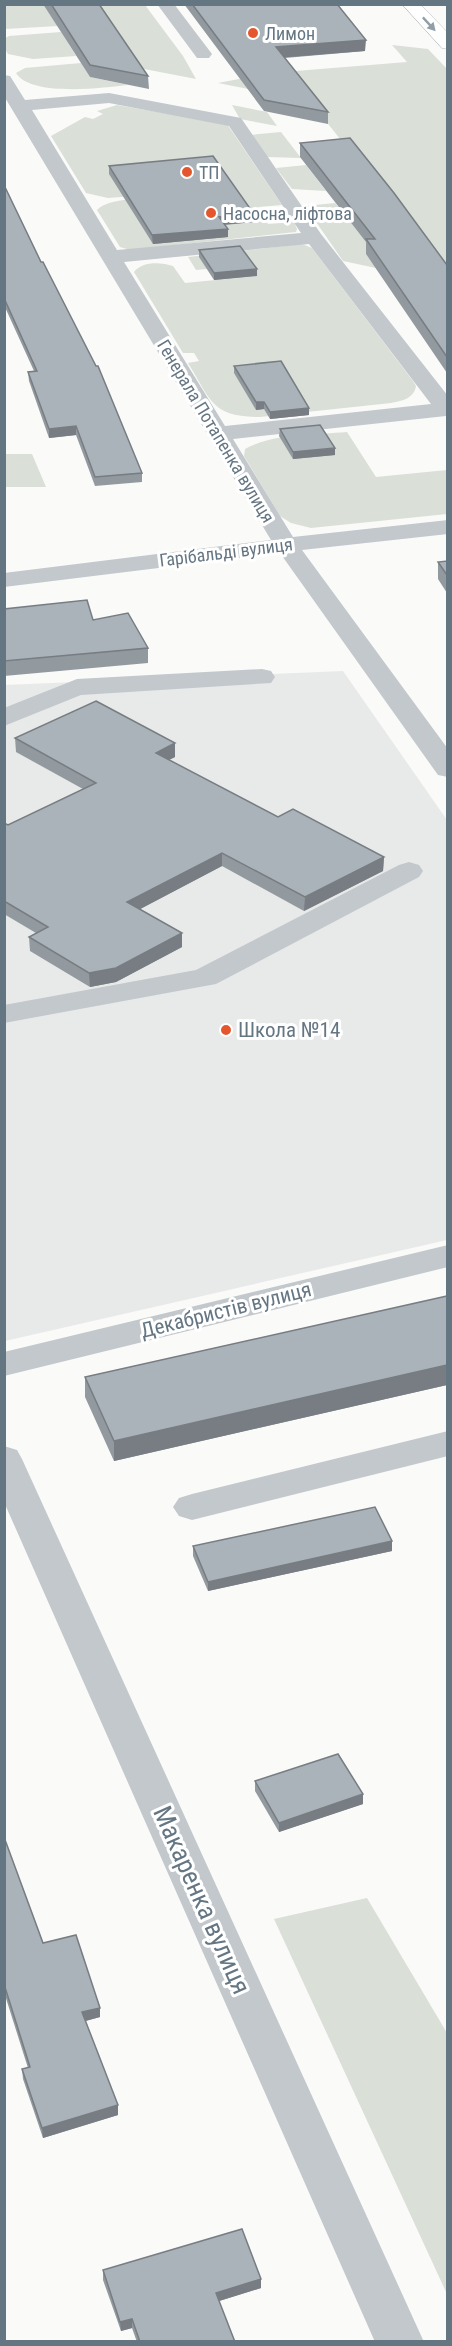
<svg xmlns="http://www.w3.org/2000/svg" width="452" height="2346" font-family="'Roboto Condensed',sans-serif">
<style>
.built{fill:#e8e9e9}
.green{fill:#dadfd7}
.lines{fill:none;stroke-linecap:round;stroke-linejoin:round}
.major-casing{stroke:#b5babe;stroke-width:1}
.minor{fill:#c3c8cc;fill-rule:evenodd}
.major{fill:#fff;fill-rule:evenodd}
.wall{fill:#929a9f}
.shaded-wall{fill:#777d82}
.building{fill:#aab3b9;stroke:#777d82;stroke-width:1.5}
.oneway{fill:#939fa8}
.poi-dot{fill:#e4572e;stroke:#fff;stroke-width:2}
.labels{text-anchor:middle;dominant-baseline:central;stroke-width:6;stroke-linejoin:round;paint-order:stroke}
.far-poi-label{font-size:18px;fill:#657683;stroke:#fff;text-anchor:start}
.far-street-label{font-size:18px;fill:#657683;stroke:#fff}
.poi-label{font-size:21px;fill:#657683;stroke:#fff;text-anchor:start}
.street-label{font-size:21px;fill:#657683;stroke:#fff}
.near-street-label{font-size:26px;fill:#657683;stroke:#fff}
</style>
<rect width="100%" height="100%" fill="#fafaf8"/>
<path class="built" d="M343,671l104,149v420l-442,101 -1,-656z"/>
<path class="green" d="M4,5h141l38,51 13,23 -62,-12 -76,-41 -53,3z
M61,32l15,24 -43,3 -25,-5 -3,-5 -1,-10 5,-3z
M392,45l36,4 19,20v213l-24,-33 -57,5 10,14 -33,-7 -38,-55 30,-3 7,8 51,-5 -83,-105 -92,-18 53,-10 136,-11z
M81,63l9,14 38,8c-26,3 -97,12 -112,-12l9,-5z
M117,105l110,19 55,81 -24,2 10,17 26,-2 3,7 -1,3 -166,18 -10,-3 -23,-37c12,-13 50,-11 68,-12l-5,-4 -52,4 -22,-5 -35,-57 34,-19 8,2 10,-5 -6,-3z
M232,105l35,7 10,14 -37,-7z
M281,132l20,26 -34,-1 -17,-22z
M306,165l20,26 -34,-2 -16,-21z
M302,244l10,4 101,133 3,5c-2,13 -15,15 -25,17l-131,14c-49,0 -49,-17 -72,-54l11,-2 -5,-8h-11l-49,-81c8,-11 27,-10 39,-6l12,17 71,-7 -8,-11 -52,5 -8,-13z
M347,432l29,45 71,-7v44l-136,14 -20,-5 -11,-7 -36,-60 1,-7c29,-16 70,-14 102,-17z
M5,454h27l14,33h-41z
M367,1898l80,135v261l-173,-375z"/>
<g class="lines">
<defs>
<path id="major" d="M402,4h18l28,29v16l-6,-1z"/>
</defs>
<use href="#major" class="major-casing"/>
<path class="minor" d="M157,4h17l38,50 -3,4h-12z
M4,75l6,1 15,24 84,-7 132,25 80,116 127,162 -2,20 -213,23 60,98 155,-17v14l-146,16 146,199v28l-10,-2 -158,-222 -276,34v-14l267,-33 -267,-444zM109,103l120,23 72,107 -184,17 -85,-140zM309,244l122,160 -206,22 -101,-164z
M262,669l9,2 4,6 -4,6 -190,12 -77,31v-18l73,-29z
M409,862l10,3 4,6 -4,6 -203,107 -212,39v-18l192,-35 203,-105z
M448,1245v22l-444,109v-24z
M448,1431v25l-256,64 -13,-4 -6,-9 6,-9 13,-4z
M4,1446l13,4 5,9 402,883h-49l-371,-840z"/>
<use href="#major" class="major"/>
</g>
<path class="wall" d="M43,4h56l49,72 1,13 -59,-12z
M184,4h153l28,47 -80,7 43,54v12l-64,-13z
M300,143l147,122v108l-81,-119v-12l-66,-85z
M109,166l145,56 -29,3 3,12 -75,7 -44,-70z
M4,185l138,288v9l-47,4 -19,-51 -27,3 -20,-57 -1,-9 6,-1 -30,-66z
M199,250l58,26 -43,4 -15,-23z
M234,366l75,49 -39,4 -6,-10 -8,1 -22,-37z
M280,429l55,26 -42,4 -14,-23z
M447,561v32l-9,-14v-17z
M4,609l89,11 55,28v15l-144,13z
M15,738l160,19 -6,3 109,57 106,40 -1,14 -79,40 -82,-45 -82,43 42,24v14l-66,35 -26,5 -60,-36 -1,-14 7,-4 -32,-19v-91l4,2 75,-36 -67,-37z
M447,1296v89l-333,76 -29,-64v-20z
M193,1546l199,5 -184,40 -15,-35z
M255,1781l108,23 -84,28 -24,-41z
M4,1837l39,106 57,74 -15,4 33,94 -75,23 -20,-59 -1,-10 6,-1 -24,-76z
M103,2270l158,9v9l-42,13 16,41h-98l-5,-14 -11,3 -18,-51z"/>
<path class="shaded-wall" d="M366,40l-1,11 -89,7v-11z
M254,214v8l-35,3v-8z
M228,229v8l-75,7 -1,-9z
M257,269v7l-43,4v-7z
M256,402h8v7l-8,1z
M309,408v7l-39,4v-7z
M76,426v9l-27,3v-9z
M335,448v7l-42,4v-7z
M175,743v14l-19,9v-13z
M222,853v13l-95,50v-14z
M384,857l-1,14 -79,40 1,-14z
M182,933v14l-66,35 -26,5 -1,-14z
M447,1365v20l-333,76v-20z
M392,1541v10l-184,40v-9z
M363,1794v10l-84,28v-9z
M100,2008v9l-18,5v-10z
M118,2105v10l-75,23 -1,-10z
M261,2279v9l-45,14v-9z
M132,2319v9l-11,3 -1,-9z"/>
<path class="building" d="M51,4h48l49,72 -58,-11z
M192,4h145l29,36 -90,7 52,65 -64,-12z
M350,138l44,55 53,72v92l-81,-118h9l-75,-96z
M213,156l41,58 -35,3 9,12 -76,6 -43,-69z
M4,185l37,77h2l53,104h2l44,107 -47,4 -19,-51 -27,3 -21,-57 9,-1 -33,-73z
M240,246l17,23 -43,4 -15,-23z
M281,361l28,47 -39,4 -6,-10h-8l-22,-36z
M320,425l15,23 -42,4 -13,-23z
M447,561v14l-9,-13z
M87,600l6,20 35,-7 20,35 -144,13v-52z
M96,701l79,42 -19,10 122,64 15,-8 91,48 -79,40 -83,-44 -95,49 55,31 -66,35 -27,5 -60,-36 19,-10 -44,-26v-78l4,2 88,-42 -81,-45z
M447,1296v69l-333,76 -29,-64z
M375,1507l17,34 -184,41 -15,-36z
M338,1754l25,40 -84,29 -24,-42z
M4,1837l39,106 33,-8 24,73 -18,4 36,93 -76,23 -20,-59 8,-2 -26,-83z
M242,2229l19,50 -45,14 19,49h-95l-8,-23 -12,3 -17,-52z"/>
<defs><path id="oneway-solid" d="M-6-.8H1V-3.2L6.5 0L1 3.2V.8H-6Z" transform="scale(1.5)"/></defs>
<use class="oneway" href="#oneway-solid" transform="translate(429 24) rotate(47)"/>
<g class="poi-dot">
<circle cx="253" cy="33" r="6"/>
<circle cx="187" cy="172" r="6"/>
<circle cx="211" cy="213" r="6"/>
<circle cx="226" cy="1030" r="6"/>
</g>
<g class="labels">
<g class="far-poi-label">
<text x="265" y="33">Лимон</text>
<text x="199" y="172">ТП</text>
<text x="223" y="213">Насосна, ліфтова</text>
</g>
<g class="far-street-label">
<text transform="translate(216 431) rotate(59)">Генерала Потапенка вулиця</text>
<text transform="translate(226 552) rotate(-7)">Гарібальді вулиця</text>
</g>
<g class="poi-label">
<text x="238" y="1030">Школа №14</text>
</g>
<g class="street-label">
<text transform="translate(226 1310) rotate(-14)">Декабристів вулиця</text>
</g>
<g class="near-street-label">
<text transform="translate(202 1900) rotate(66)">Макаренка вулиця</text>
</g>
</g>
<rect width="452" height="2346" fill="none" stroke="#657683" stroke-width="12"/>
</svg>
